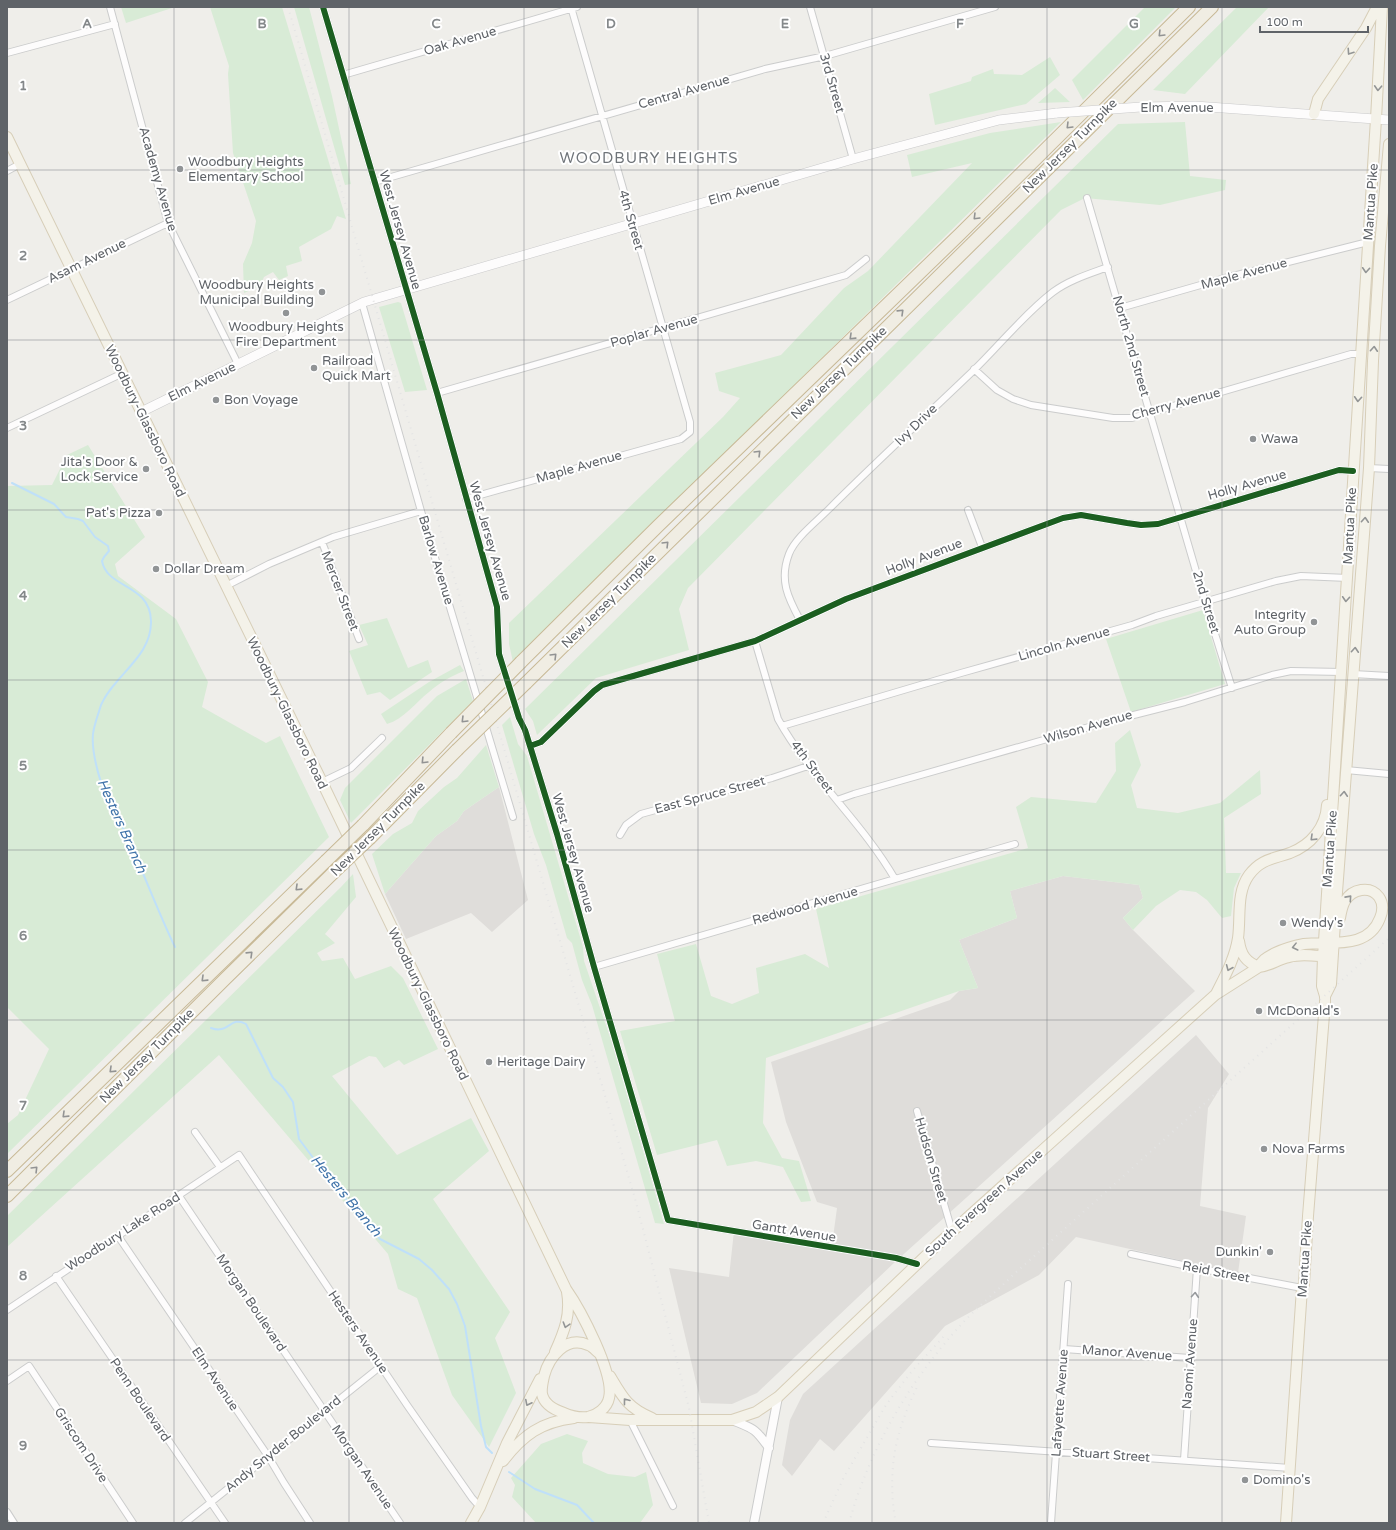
<svg xmlns="http://www.w3.org/2000/svg" width="1396" height="1530" font-family="'Varela Round',sans-serif">
<style>
.industrial{fill:#dfddda}
.green{fill:#d8ebd6}
.lines{fill:none;stroke-linecap:round;stroke-linejoin:round}
.stream{stroke:#bfe0f9;stroke-width:2}
.minor-casing{stroke:#cbcccc;stroke-width:8}
.tertiary-casing{stroke:#cbcccc;stroke-width:10}
.secondary-casing{stroke:#cacacb;stroke-width:10}
.primary-casing{stroke:#d7ceb8;stroke-width:12}
.motorway-casing{stroke:#c8b996;stroke-width:14}
.minor{stroke:#fdfcfc;stroke-width:6}
.tertiary{stroke:#fdfcfc;stroke-width:8}
.secondary{stroke:#fdfcfc;stroke-width:9}
.primary{stroke:#f4f2e9;stroke-width:10}
.motorway{stroke:#f0ede3;stroke-width:12}
.rail{stroke:#e4e4e4;stroke-width:2;stroke-dasharray:1 5;stroke-linecap:butt}
.secondary-bridge-casing{stroke:#cacacb;stroke-width:10;stroke-linecap:butt}
.motorway-bridge-casing{stroke:#c8b996;stroke-width:14;stroke-linecap:butt}
.secondary-bridge{stroke:#fdfcfc;stroke-width:9}
.motorway-bridge{stroke:#f0ede3;stroke-width:12}
.cycleway-casing{stroke:#fff;stroke-width:8}
.cycleway{stroke:#1b5e20;stroke-width:6}
.oneway{stroke:#929393}
.oneway2{stroke:#939595}
.oneway3{stroke:#96999c}
.grid{fill:none;stroke:#84888a;stroke-width:1;stroke-opacity:0.55}
.poi-dot{fill:#919496;stroke:#fff;stroke-width:1.5}
.labels{text-anchor:middle;dominant-baseline:central;stroke-width:4;stroke-linejoin:round;paint-order:stroke}
.street-label{font-size:13px;fill:#5f6368;stroke:#fff}
.poi-label{font-size:13px;fill:#5f6368;stroke:#fff;text-anchor:start}
.water-label{font-size:14px;font-style:italic;fill:#4174aa;stroke:#fff}
.quarter-label{font-size:15px;letter-spacing:1px;fill:#70757a;stroke:#fff}
.grid-label{font-size:13px;text-anchor:middle;font-weight:bold;fill:#84888a;stroke:#fff;stroke-width:4;stroke-linejoin:round;paint-order:stroke}
</style>
<rect width="100%" height="100%" fill="#efeeea"/>
<path class="industrial" d="M499,787l29,113 -36,32 -21,-19 -65,26 -21,-45 51,-58 21,-15 7,-10z
M1063,876l76,9 4,13 -20,20 10,12 62,61 -300,271 -138,131 -25,11 -31,-1 -32,-135 60,9 5,-46 98,14 5,-37 -20,-6 -31,-80 -15,-60 179,-62 9,-9 19,-3 -19,-48 58,-22 -7,-27z
M1196,1035l33,39 -21,34 -8,98 46,10 -8,57 -162,-36 -37,38 -94,51 -111,125 -14,-12 -28,37 -10,-11 8,-45 13,-26z"/>
<path class="green" d="M121,7h54l-49,16z
M210,7h72l64,212 -9,-3 -6,13 -32,18 3,14 -16,5 2,10 -9,4 -6,-8 -9,5 -4,9 -16,7 -1,-29 9,-21 4,-22 -23,-68 -5,-79 1,-8z
M294,7h15l23,89 19,88 -6,1z
M1145,7h31l-93,93 -11,-20z
M1237,7h32l-84,87 -32,-4z
M1050,57l10,18 -34,29 -91,21 -6,-31 42,-13 1,-4 21,-8 1,5 28,1z
M1055,88l15,14 -32,1z
M1061,122l-548,540 -4,-18v-21l214,-206 17,-19 -21,-7 -4,-18 66,-18 63,-67 24,-17 104,-108 -60,14 -5,-22 83,-22z
M1185,122l5,54 36,4 -1,10 -65,15 -75,-7 -24,12 -373,378 -9,21 10,41 -93,28 -59,57 -4,-14 -8,-12 593,-585z
M398,302l3,1 26,87 -22,2 -26,-85z
M88,445l57,92 -30,27 3,12 58,43 32,63 -6,25 64,36 14,-7 49,101 -322,317v-30l11,-9 31,-66 -42,-42v-521l45,-1 15,-30z
M1203,610l22,74 -94,28 -25,-73z
M387,618l21,50 20,-8 4,12 -42,28 -10,-8 -13,3 -18,-44 19,-6 -9,-20z
M460,665l4,6c-13,5 -25,12 -35,21 -14,11 -25,27 -42,32l-6,-10 48,-32z
M466,679l7,22 -122,122 -11,-23 5,-12 92,-92z
M510,717l8,27 9,12 56,191 1,14 28,82 52,181 -9,-1 -63,-218 -10,-25 -10,-37 -5,-5 -21,-73 -12,-31 -32,-109z
M1130,730l11,35 -10,20 6,23 41,5 42,-10 40,-33 1,24 -37,24 2,55h15l-7,15 -3,28 -9,2 -15,-18 -11,-8 -16,-2 -24,16 -23,24 -10,-12 20,-20 -4,-13 -76,-9 -53,15 7,27 -58,22 19,48 -19,3 -193,67 -3,65 19,35 17,3 12,40 -10,1 -18,-35 -27,-6 -29,5 -10,-26 -60,15 -37,-124 55,-10 -18,-67 39,-10 15,52 21,8 27,-11 -3,-25 49,-14 24,14 -13,-59 212,-61 -12,-41 15,-10 65,6 20,-32 -1,-28z
M486,745l13,42 -35,24 -7,10 -21,15 -51,58 -13,-40 21,-20 19,-11 6,-12 26,-24 13,-9z
M353,874l3,23 -31,37 10,9 -18,10 5,8 21,-3 12,21 36,-13 12,12 35,71 -34,16 -5,-5 -15,8 -8,-11 -7,-1 -37,20 65,79 74,-37 18,33 -56,48 77,113 -15,26 21,55 -27,54 -37,-52 -35,-97 -19,-9 -10,-35 -169,-199 -212,192v-31l334,-329z
M567,1434l21,7 -6,12 1,10 25,11 27,3 11,-5 7,33 -13,18h-104l-24,-26 3,-12 -4,-7 30,-34z"/>
<g class="lines">
<path class="stream" d="M12,483l42,21 12,13 12,2 5,2 12,16 13,9 1,5 -5,6 -2,4c5,28 48,22 49,60 1,36 -37,54 -50,84 -3,10 -7,20 -8,29 -2,20 9,56 18,73 3,8 8,14 12,21 6,11 11,24 16,36 12,28 23,56 36,83
M211,1028c18,7 19,-13 35,-4l27,54 10,9 10,15 6,37 39,52 26,26 8,13 8,9 39,20 13,11 17,19 8,15 8,22 16,100 5,21 6,6
M509,1472l26,17 42,16 17,18"/>
<defs>
<path id="minor" d="M110,7l58,216 70,141
M323,7l114,386 60,214 2,47 20,64 6,12 5,16 27,88 37,133 74,253 228,38 21,6
M810,7l43,152
M7,53l108,-29
M343,75l234,-68
M7,171l13,-7
M374,182l391,-113 60,-13 170,-49
M1087,198l118,404 27,86
M7,300l161,-77
M362,303l59,208 92,306
M1120,308l105,-30 143,-36
M974,369l23,21 16,9 18,6 82,13h19l219,-64h10
M437,393l409,-118 20,-16
M7,428l116,-55
M1369,468l20,1
M466,499l215,-60 9,-7v-10l-119,-415
M968,510l14,37
M322,542l37,97
M226,586l43,-22 64,-27 88,-26
M800,620c-12,-22 -21,-40 -11,-66 6,-16 27,-32 40,-45 47,-47 96,-92 144,-138 27,-26 50,-56 80,-79 16,-12 36,-18 55,-25
M755,641l23,78c32,58 84,103 117,160
M1353,674l36,2
M782,726l179,-53 171,-48 24,-9 120,-35 25,-5 47,2
M530,746l11,-4 53,-51 8,-6 153,-44 91,-42 217,-81 18,-3 46,8 14,2 17,-1 181,-54 14,1
M1346,770l43,4
M322,782l29,-14 31,-30
M837,800l17,-6 256,-73 75,-19 87,-27 19,-4 51,1
M620,835l6,-10 15,-11 131,-36 36,-12
M594,967l421,-123
M917,1111l35,120
M195,1132l25,35
M179,1196l221,327
M118,1236l150,220 16,27 26,40
M1131,1254l66,14 105,20
M56,1276l169,247
M7,1310l232,-155 168,250 65,93 8,9
M1064,1349l126,9
M7,1381l22,-15 104,157
M630,1420l43,86
M931,1443l359,25
M1184,1460l13,-192
M7,1512l7,11
M185,1523l196,-157
M1051,1523l17,-239"/>
<path id="tertiary" d="M732,1420c22,9 23,8 37,28
M754,1523l24,-126"/>
<path id="secondary" d="M1141,107l54,-1 194,14
M141,412l223,-110 489,-143 146,-39 58,-7"/>
<path id="primary" d="M1314,114l4,-15 48,-71 11,-21
M7,137l315,645 244,507c14,20 49,85 43,109 -2,10 -12,17 -21,19 -8,1 -17,-1 -24,-4 -9,-3 -20,-9 -22,-19 -1,-6 1,-13 2,-18 5,-19 22,-41 44,-31 4,1 8,6 12,9
M1239,941c2,14 7,21 20,26
M1259,967c3,-8 9,-10 16,-14 9,-4 19,-7 29,-9 27,-3 64,6 76,-26 3,-7 3,-15 -1,-21 -9,-12 -27,-8 -34,4 -3,5 -4,11 -5,17
M1216,994c9,-18 19,-36 22,-56 3,-21 -2,-45 11,-63 12,-16 24,-16 41,-22 21,-8 36,-26 37,-48
M1325,996l-3,-10 1,-29 53,-838 6,-112
M555,1352c9,-20 16,-37 12,-60
M610,1376c13,22 18,32 42,42
M589,1417l41,3h102l24,-8 22,-15 159,-152 278,-250 44,-28c11,-1 19,-8 30,-10 13,-4 26,-1 40,0
M503,1461c20,-26 38,-39 71,-43
M471,1523l9,-16 27,-64 33,-64
M1286,1523l16,-235 2,-4 4,-68 17,-214v-6l6,-12 6,-92 32,-424 4,-107 7,-115 9,-102"/>
<path id="motorway" d="M521,662l137,-136 302,-292 229,-227
M526,683l686,-676
M363,825l88,-92
M370,838l87,-88
M7,1171l319,-310
M7,1196l218,-217 107,-105"/>
</defs>
<use href="#minor" class="minor-casing"/>
<use href="#tertiary" class="tertiary-casing"/>
<use href="#secondary" class="secondary-casing"/>
<use href="#primary" class="primary-casing"/>
<use href="#motorway" class="motorway-casing"/>
<use href="#minor" class="minor"/>
<use href="#tertiary" class="tertiary"/>
<use href="#secondary" class="secondary"/>
<use href="#primary" class="primary"/>
<use href="#motorway" class="motorway"/>
<path class="rail" d="M288,7l348,1195 53,206 20,115
M823,1523l21,-46 42,-72 26,-34 33,-36
M849,1523c20,-73 59,-139 109,-195 17,-19 37,-35 55,-53l376,-337
M896,1523c-6,-27 -5,-63 3,-89 4,-16 11,-32 18,-47"/>
<defs>
<path id="secondary-bridge" d="M1057,113l84,-6"/>
<path id="motorway-bridge" d="M451,733l70,-71
M457,750l69,-67
M326,861l37,-36
M332,874l38,-36"/>
</defs>
<use href="#secondary-bridge" class="secondary-bridge-casing"/>
<use href="#motorway-bridge" class="motorway-bridge-casing"/>
<use href="#secondary-bridge" class="secondary-bridge"/>
<use href="#motorway-bridge" class="motorway-bridge"/>
<defs>
<path id="cycleway" d="M323,7l114,386 60,214 2,47 20,64 6,12 5,16 27,88 37,133 74,253 228,38 21,6
M530,746l11,-4 53,-51 8,-6 153,-44 91,-42 217,-81 18,-3 46,8 14,2 17,-1 181,-54 14,1"/>
</defs>
<use href="#cycleway" class="cycleway-casing"/>
<use href="#cycleway" class="cycleway"/>
</g>
<defs><path id="oneway-chevron" d="M-2-3.5L2.5 0L-2 3.5" fill="none" stroke-width="1.6" stroke-linecap="round" stroke-linejoin="round"/></defs>
<g class="oneway">
<use href="#oneway-chevron" transform="translate(1161 34) rotate(135)"/>
<use href="#oneway-chevron" transform="translate(1069 126) rotate(135)"/>
<use href="#oneway-chevron" transform="translate(976 217) rotate(135)"/>
<use href="#oneway-chevron" transform="translate(901 312) rotate(-44)"/>
<use href="#oneway-chevron" transform="translate(852 337) rotate(136)"/>
<use href="#oneway-chevron" transform="translate(758 453) rotate(-45)"/>
<use href="#oneway-chevron" transform="translate(666 544) rotate(-45)"/>
<use href="#oneway-chevron" transform="translate(554 656) rotate(-45)"/>
<use href="#oneway-chevron" transform="translate(464 720) rotate(135)"/>
<use href="#oneway-chevron" transform="translate(424 761) rotate(134)"/>
<use href="#oneway-chevron" transform="translate(298 888) rotate(136)"/>
<use href="#oneway-chevron" transform="translate(250 954) rotate(-44)"/>
<use href="#oneway-chevron" transform="translate(204 979) rotate(136)"/>
<use href="#oneway-chevron" transform="translate(112 1070) rotate(136)"/>
<use href="#oneway-chevron" transform="translate(65 1115) rotate(136)"/>
<use href="#oneway-chevron" transform="translate(35 1169) rotate(-45)"/>
</g>
<g class="oneway2">
<use href="#oneway-chevron" transform="translate(1350 52) rotate(124)"/>
<use href="#oneway-chevron" transform="translate(1378 88) rotate(93)"/>
<use href="#oneway-chevron" transform="translate(1366 270) rotate(94)"/>
<use href="#oneway-chevron" transform="translate(1374 349) rotate(-86)"/>
<use href="#oneway-chevron" transform="translate(1358 399) rotate(94)"/>
<use href="#oneway-chevron" transform="translate(1365 520) rotate(-86)"/>
<use href="#oneway-chevron" transform="translate(1346 599) rotate(94)"/>
<use href="#oneway-chevron" transform="translate(1355 650) rotate(-86)"/>
<use href="#oneway-chevron" transform="translate(1344 794) rotate(-86)"/>
<use href="#oneway-chevron" transform="translate(1313 838) rotate(136)"/>
<use href="#oneway-chevron" transform="translate(1349 898) rotate(-48)"/>
<use href="#oneway-chevron" transform="translate(1295 947) rotate(166)"/>
<use href="#oneway-chevron" transform="translate(1229 968) rotate(113)"/>
<use href="#oneway-chevron" transform="translate(566 1325) rotate(107)"/>
<use href="#oneway-chevron" transform="translate(626 1401) rotate(-128)"/>
<use href="#oneway-chevron" transform="translate(528 1403) rotate(117)"/>
</g>
<use class="oneway3" href="#oneway-chevron" transform="translate(1195 1295) rotate(-86)"/>
<path class="grid" d="M174,7v1516M349,7v1516M524,7v1516M698,7v1516M872,7v1516M1047,7v1516M1222,7v1516M7,170h1382M7,340h1382M7,510h1382M7,680h1382M7,850h1382M7,1020h1382M7,1190h1382M7,1360h1382"/>
<g class="poi-dot">
<circle cx="180" cy="169" r="4"/>
<circle cx="322" cy="292" r="4"/>
<circle cx="286" cy="313" r="4"/>
<circle cx="314" cy="368" r="4"/>
<circle cx="216" cy="400" r="4"/>
<circle cx="1253" cy="439" r="4"/>
<circle cx="146" cy="469" r="4"/>
<circle cx="159" cy="513" r="4"/>
<circle cx="156" cy="569" r="4"/>
<circle cx="1314" cy="622" r="4"/>
<circle cx="1283" cy="923" r="4"/>
<circle cx="1259" cy="1011" r="4"/>
<circle cx="489" cy="1062" r="4"/>
<circle cx="1264" cy="1149" r="4"/>
<circle cx="1270" cy="1252" r="4"/>
<circle cx="1245" cy="1480" r="4"/>
</g>
<g class="labels">
<g class="street-label">
<text transform="translate(460 41) rotate(-16)">Oak Avenue</text>
<text transform="translate(832 83) rotate(74)">3rd Street</text>
<text transform="translate(684 92) rotate(-16)">Central Avenue</text>
<text x="1177" y="108">Elm Avenue</text>
<text transform="translate(1070 146) rotate(-45)">New Jersey Turnpike</text>
<text transform="translate(158 179) rotate(74)">Academy Avenue</text>
<text transform="translate(744 191) rotate(-16)">Elm Avenue</text>
<text transform="translate(1371 202) rotate(-86)">Mantua Pike</text>
<text transform="translate(631 220) rotate(74)">4th Street</text>
<text transform="translate(400 230) rotate(74)">West Jersey Avenue</text>
<text transform="translate(87 261) rotate(-26)">Asam Avenue</text>
<text transform="translate(1244 274) rotate(-15)">Maple Avenue</text>
<text transform="translate(654 331) rotate(-16)">Poplar Avenue</text>
<text transform="translate(1131 346) rotate(74)">North 2nd Street</text>
<text transform="translate(839 373) rotate(-44)">New Jersey Turnpike</text>
<text transform="translate(202 382) rotate(-26)">Elm Avenue</text>
<text transform="translate(1176 404) rotate(-15)">Cherry Avenue</text>
<text transform="translate(145 421) rotate(64)">Woodbury-Glassboro Road</text>
<text transform="translate(916 425) rotate(-44)">Ivy Drive</text>
<text transform="translate(579 467) rotate(-16)">Maple Avenue</text>
<text transform="translate(1247 485) rotate(-16)">Holly Avenue</text>
<text transform="translate(1350 526) rotate(-87)">Mantua Pike</text>
<text transform="translate(490 541) rotate(74)">West Jersey Avenue</text>
<text transform="translate(924 557) rotate(-21)">Holly Avenue</text>
<text transform="translate(436 560) rotate(73)">Barlow Avenue</text>
<text transform="translate(340 591) rotate(69)">Mercer Street</text>
<text transform="translate(609 601) rotate(-45)">New Jersey Turnpike</text>
<text transform="translate(1206 602) rotate(73)">2nd Street</text>
<text transform="translate(1064 644) rotate(-16)">Lincoln Avenue</text>
<text transform="translate(287 713) rotate(64)">Woodbury-Glassboro Road</text>
<text transform="translate(1088 727) rotate(-16)">Wilson Avenue</text>
<text transform="translate(812 767) rotate(53)">4th Street</text>
<text transform="translate(710 795) rotate(-15)">East Spruce Street</text>
<text transform="translate(378 829) rotate(-45)">New Jersey Turnpike</text>
<text transform="translate(1330 849) rotate(-86)">Mantua Pike</text>
<text transform="translate(573 853) rotate(74)">West Jersey Avenue</text>
<text transform="translate(805 906) rotate(-16)">Redwood Avenue</text>
<text transform="translate(428 1004) rotate(64)">Woodbury-Glassboro Road</text>
<text transform="translate(147 1056) rotate(-45)">New Jersey Turnpike</text>
<text transform="translate(931 1160) rotate(74)">Hudson Street</text>
<text transform="translate(984 1203) rotate(-42)">South Evergreen Avenue</text>
<text transform="translate(794 1231) rotate(9)">Gantt Avenue</text>
<text transform="translate(123 1232) rotate(-33)">Woodbury Lake Road</text>
<text transform="translate(1305 1259) rotate(-86)">Mantua Pike</text>
<text transform="translate(1216 1272) rotate(11)">Reid Street</text>
<text transform="translate(251 1303) rotate(56)">Morgan Boulevard</text>
<text transform="translate(358 1332) rotate(56)">Hesters Avenue</text>
<text transform="translate(1127 1353) rotate(4)">Manor Avenue</text>
<text transform="translate(1190 1364) rotate(-86)">Naomi Avenue</text>
<text transform="translate(215 1379) rotate(56)">Elm Avenue</text>
<text transform="translate(140 1400) rotate(56)">Penn Boulevard</text>
<text transform="translate(1060 1403) rotate(-86)">Lafayette Avenue</text>
<text transform="translate(283 1444) rotate(-39)">Andy Snyder Boulevard</text>
<text transform="translate(81 1445) rotate(57)">Griscom Drive</text>
<text transform="translate(1111 1455) rotate(4)">Stuart Street</text>
<text transform="translate(362 1467) rotate(56)">Morgan Avenue</text>
</g>
<g class="poi-label">
<text x="188" y="162">Woodbury Heights<tspan x="188" dy="15">Elementary School</tspan></text>
<text x="314" y="285" text-anchor="end">Woodbury Heights<tspan x="314" dy="15">Municipal Building</tspan></text>
<text x="286" y="327" text-anchor="middle">Woodbury Heights<tspan x="286" dy="15">Fire Department</tspan></text>
<text x="322" y="361">Railroad<tspan x="322" dy="15">Quick Mart</tspan></text>
<text x="224" y="400">Bon Voyage</text>
<text x="1261" y="439">Wawa</text>
<text x="138" y="462" text-anchor="end">Jita's Door &amp;<tspan x="138" dy="15">Lock Service</tspan></text>
<text x="151" y="513" text-anchor="end">Pat's Pizza</text>
<text x="164" y="569">Dollar Dream</text>
<text x="1306" y="615" text-anchor="end">Integrity<tspan x="1306" dy="15">Auto Group</tspan></text>
<text x="1291" y="923">Wendy's</text>
<text x="1267" y="1011">McDonald's</text>
<text x="497" y="1062">Heritage Dairy</text>
<text x="1272" y="1149">Nova Farms</text>
<text x="1262" y="1252" text-anchor="end">Dunkin'</text>
<text x="1253" y="1480">Domino's</text>
</g>
<g class="water-label">
<text transform="translate(122 826) rotate(66)">Hesters Branch</text>
<text transform="translate(346 1196) rotate(50)">Hesters Branch</text>
</g>
<g class="quarter-label">
<text x="649" y="158">WOODBURY HEIGHTS</text>
</g>
</g>
<g class="grid-label">
<text x="87" y="28">A</text>
<text x="262" y="28">B</text>
<text x="436" y="28">C</text>
<text x="611" y="28">D</text>
<text x="785" y="28">E</text>
<text x="960" y="28">F</text>
<text x="1134" y="28">G</text>
<text x="23" y="90">1</text>
<text x="23" y="260">2</text>
<text x="23" y="430">3</text>
<text x="23" y="600">4</text>
<text x="23" y="770">5</text>
<text x="23" y="940">6</text>
<text x="23" y="1110">7</text>
<text x="23" y="1280">8</text>
<text x="23" y="1450">9</text>
</g>
<rect width="1396" height="1530" fill="none" stroke="#5f6368" stroke-width="16"/>
<path d="M1260 26v6h108v-6" fill="none" stroke="#5f6368" stroke-width="2"/>
<text x="1266" y="26" font-size="12" fill="#5f6368" stroke="#ffffff" stroke-width="3" paint-order="stroke">100 m</text>
</svg>
